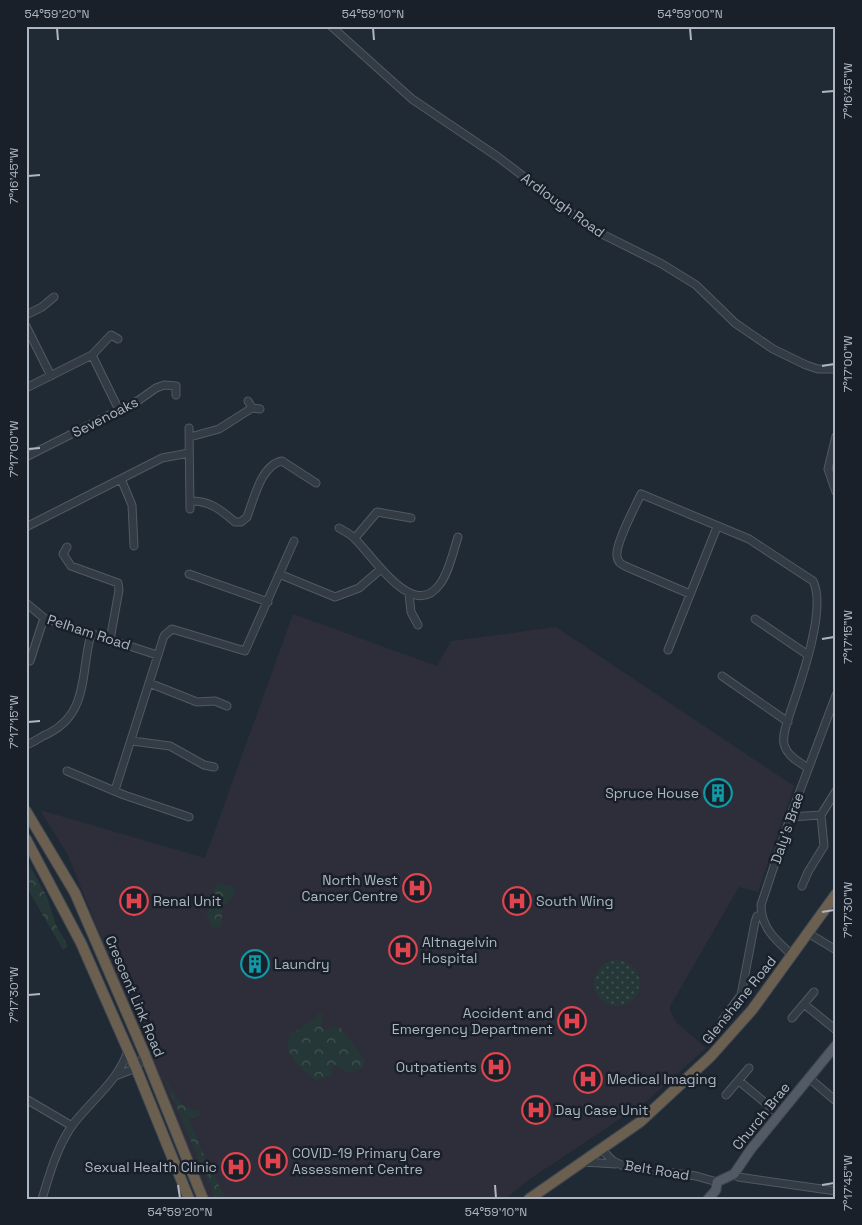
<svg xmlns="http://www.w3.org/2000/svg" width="862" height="1225" font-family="'Space Grotesk',sans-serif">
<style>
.medical{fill:#2e2e3a}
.grass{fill:url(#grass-dots)}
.forest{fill:url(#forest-crowns)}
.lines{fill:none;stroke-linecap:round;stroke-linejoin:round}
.minor-casing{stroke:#515963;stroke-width:9}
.major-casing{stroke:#3d444f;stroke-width:11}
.highway-casing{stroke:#3e4650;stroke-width:12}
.minor{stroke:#333b45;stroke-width:7}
.major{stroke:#515a65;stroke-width:9}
.highway{stroke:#6b5f50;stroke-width:10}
.ticks{fill:none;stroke:#adb6c2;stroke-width:2}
.labels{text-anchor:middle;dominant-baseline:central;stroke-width:5;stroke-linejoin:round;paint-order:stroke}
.street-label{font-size:14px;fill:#adb6c2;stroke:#192029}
.poi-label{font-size:14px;fill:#adb6c2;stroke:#192029;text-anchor:start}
.neatline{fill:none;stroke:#adb6c2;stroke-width:2}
.ticks-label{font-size:12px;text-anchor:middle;fill:#adb6c2}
</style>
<defs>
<pattern id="grass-dots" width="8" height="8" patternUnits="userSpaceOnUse" patternTransform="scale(1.25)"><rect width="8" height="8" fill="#253837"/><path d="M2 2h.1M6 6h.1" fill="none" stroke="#425352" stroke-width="1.8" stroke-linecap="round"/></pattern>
<pattern id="forest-crowns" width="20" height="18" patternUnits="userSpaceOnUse" patternTransform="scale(1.25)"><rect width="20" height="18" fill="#253837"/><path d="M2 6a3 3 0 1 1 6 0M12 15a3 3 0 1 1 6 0" fill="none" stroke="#425352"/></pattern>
</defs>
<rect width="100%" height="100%" fill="#202a34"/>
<path class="medical" d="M293,614l144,52 14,-25 105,-14 238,159 -36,106 -19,-5 -70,121 8,15 29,25 -59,53 -120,80 -22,18h-300l-137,-344 -28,-45 165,48z"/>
<path class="grass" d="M594 983a23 23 0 1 1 46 0a23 23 0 1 1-46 0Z"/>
<path class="forest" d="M26,859l21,38 9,28 12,21 -5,4 -37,-64z
M216,884l16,2 3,4 -4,9 -9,8v18l-6,4 -4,-1 -5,-13z
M319,1014h4l-2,12 4,4 15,-3 25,33 -2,8 -15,5 -15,-9 -1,12 -17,4 -20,-18 -8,-14 3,-15 11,-4z
M162,1073c10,17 16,35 37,38l2,5 -13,2 18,42 20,39h-10z"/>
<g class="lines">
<defs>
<path id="minor" d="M331,26l81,73 86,58 96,73 68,34 34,21 39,38 38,26 33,16 12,4h18
M26,315l16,-8 12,-10
M26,326l25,50
M92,355l27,55
M26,388l66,-33 19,-20 7,4
M248,401l4,7 8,1
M189,428l1,81
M836,436l-8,33 8,23
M190,437l29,-8 33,-21
M26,457l113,-57 17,-12 8,-3 12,1v9
M121,479l11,26 2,41
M190,501c19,-1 31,9 45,21h6l6,-5c7,-18 14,-52 35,-56l34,22
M26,527l136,-69 27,-5
M339,528c5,3 12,6 16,11 18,17 58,83 85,45 9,-12 13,-32 18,-47
M355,538l22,-26 34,6
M67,547l-4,7 8,12 47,17 1,7 -9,50
M189,574l79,28
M279,574l56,23 24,-9 22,-19
M409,594l2,18 7,13
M690,594l-63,-27c-6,-3 -9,-4 -10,-11 -2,-12 18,-49 24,-62l108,45 64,42c14,27 -12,100 -22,129 -3,10 -9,24 -7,34 3,12 15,18 24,24
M26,603l18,15 113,37
M755,619l53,36
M668,650l49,-123
M30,661l14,-43
M722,676l66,46
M149,683l48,19 18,-1 12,5
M132,741l38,5 34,19 10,2
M26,745c6,-2 12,-6 17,-9 47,-20 37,-62 48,-102
M67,771l57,24 65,22
M115,790l49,-154 8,-7 73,22 49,-110
M790,817l31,-2 15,-24
M802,886l6,-14 16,-26 -3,-31
M808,933l28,17
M792,955c-16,-15 -31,-27 -31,-50l31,-93 44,-117
M804,1004l32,26
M792,1018l22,-26
M721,1022l20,-27 14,-73 2,-6 4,-1
M115,1076l21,-8 9,-13
M809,1078l27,23
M739,1081l41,34
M726,1095l23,-27
M26,1099l46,27
M602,1150l11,11 13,6 70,9 21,6
M583,1162l33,2
M734,1174l4,3 98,14
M42,1199c8,-26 14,-49 29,-72 18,-25 49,-47 57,-77"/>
<path id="major" d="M708,1199l8,-9 1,-8 17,-8 17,-25 85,-104"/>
<path id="highway" d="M26,811l49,82 70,162 58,144
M26,839l55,104 55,125 53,131
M529,1199l111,-77 71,-66 41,-46 84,-116"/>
</defs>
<use href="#minor" class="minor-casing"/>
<use href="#major" class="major-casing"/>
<use href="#highway" class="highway-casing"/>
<use href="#minor" class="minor"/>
<use href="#major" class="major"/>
<use href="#highway" class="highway"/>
</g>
<path class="ticks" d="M57,28l1,12M373,28l1,12M690,28l1,12M822,92l12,-1M28,176l12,-1M822,366l12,-2M28,449l12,-1M822,639l12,-2M28,722l12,-1M822,912l12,-2M28,995l12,-1M178,1185l2,13M495,1185l1,13M822,1185l12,-2"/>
<defs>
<symbol id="building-ring" viewBox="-11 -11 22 22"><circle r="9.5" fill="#192029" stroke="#0f9aa8" stroke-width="1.5"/><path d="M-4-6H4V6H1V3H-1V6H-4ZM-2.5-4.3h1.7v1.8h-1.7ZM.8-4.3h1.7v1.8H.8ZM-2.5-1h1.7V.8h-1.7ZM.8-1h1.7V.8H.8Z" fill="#0f9aa8"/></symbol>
<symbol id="hospital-ring" viewBox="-11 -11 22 22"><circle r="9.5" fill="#192029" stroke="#e0444e" stroke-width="1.5"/><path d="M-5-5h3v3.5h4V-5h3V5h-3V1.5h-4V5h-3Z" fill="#e0444e"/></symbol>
</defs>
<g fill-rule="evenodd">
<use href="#building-ring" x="702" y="777" width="32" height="32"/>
<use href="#hospital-ring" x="401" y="872" width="32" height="32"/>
<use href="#hospital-ring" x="118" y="885" width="32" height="32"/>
<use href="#hospital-ring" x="501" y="885" width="32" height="32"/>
<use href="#hospital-ring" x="387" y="934" width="32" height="32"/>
<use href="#building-ring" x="239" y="948" width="32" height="32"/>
<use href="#hospital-ring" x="556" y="1005" width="32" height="32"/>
<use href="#hospital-ring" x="480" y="1051" width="32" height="32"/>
<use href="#hospital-ring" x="572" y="1063" width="32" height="32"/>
<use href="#hospital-ring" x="520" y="1094" width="32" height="32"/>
<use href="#hospital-ring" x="257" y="1145" width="32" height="32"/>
<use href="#hospital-ring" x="220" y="1151" width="32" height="32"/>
</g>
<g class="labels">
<g class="street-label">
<text transform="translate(563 205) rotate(36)">Ardlough Road</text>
<text transform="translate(105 417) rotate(-27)">Sevenoaks</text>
<text transform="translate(89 632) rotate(18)">Pelham Road</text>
<text transform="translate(787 828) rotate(-71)">Daly's Brae</text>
<text transform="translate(135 996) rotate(67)">Crescent Link Road</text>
<text transform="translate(739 1000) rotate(-51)">Glenshane Road</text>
<text transform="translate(761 1116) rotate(-51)">Church Brae</text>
<text transform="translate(657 1170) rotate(9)">Belt Road</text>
</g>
<g class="poi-label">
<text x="699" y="793" text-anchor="end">Spruce House</text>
<text x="398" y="880" text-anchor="end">North West<tspan x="398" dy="16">Cancer Centre</tspan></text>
<text x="153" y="901">Renal Unit</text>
<text x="536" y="901">South Wing</text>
<text x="422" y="942">Altnagelvin<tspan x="422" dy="16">Hospital</tspan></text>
<text x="274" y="964">Laundry</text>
<text x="553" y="1013" text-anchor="end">Accident and<tspan x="553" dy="16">Emergency Department</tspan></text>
<text x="477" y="1067" text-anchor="end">Outpatients</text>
<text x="607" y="1079">Medical Imaging</text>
<text x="555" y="1110">Day Case Unit</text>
<text x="292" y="1153">COVID-19 Primary Care<tspan x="292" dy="16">Assessment Centre</tspan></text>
<text x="217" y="1167" text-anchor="end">Sexual Health Clinic</text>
</g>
</g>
<rect width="862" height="1225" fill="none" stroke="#192029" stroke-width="55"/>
<rect x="28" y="28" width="806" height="1170" class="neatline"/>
<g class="ticks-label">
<text x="57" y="18">54°59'20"N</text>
<text x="373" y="18">54°59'10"N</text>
<text x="690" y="18">54°59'00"N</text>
<text transform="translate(848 91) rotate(-90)" y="4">7°16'45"W</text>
<text transform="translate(14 176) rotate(-90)" y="4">7°16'45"W</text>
<text transform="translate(848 364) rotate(-90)" y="4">7°17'00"W</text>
<text transform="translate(14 449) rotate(-90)" y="4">7°17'00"W</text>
<text transform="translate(848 637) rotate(-90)" y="4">7°17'15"W</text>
<text transform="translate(14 722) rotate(-90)" y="4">7°17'15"W</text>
<text transform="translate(848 910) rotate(-90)" y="4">7°17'30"W</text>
<text transform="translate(14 995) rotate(-90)" y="4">7°17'30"W</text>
<text transform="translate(848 1183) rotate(-90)" y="4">7°17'45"W</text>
<text x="180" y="1216">54°59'20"N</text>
<text x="496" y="1216">54°59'10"N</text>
</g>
</svg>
